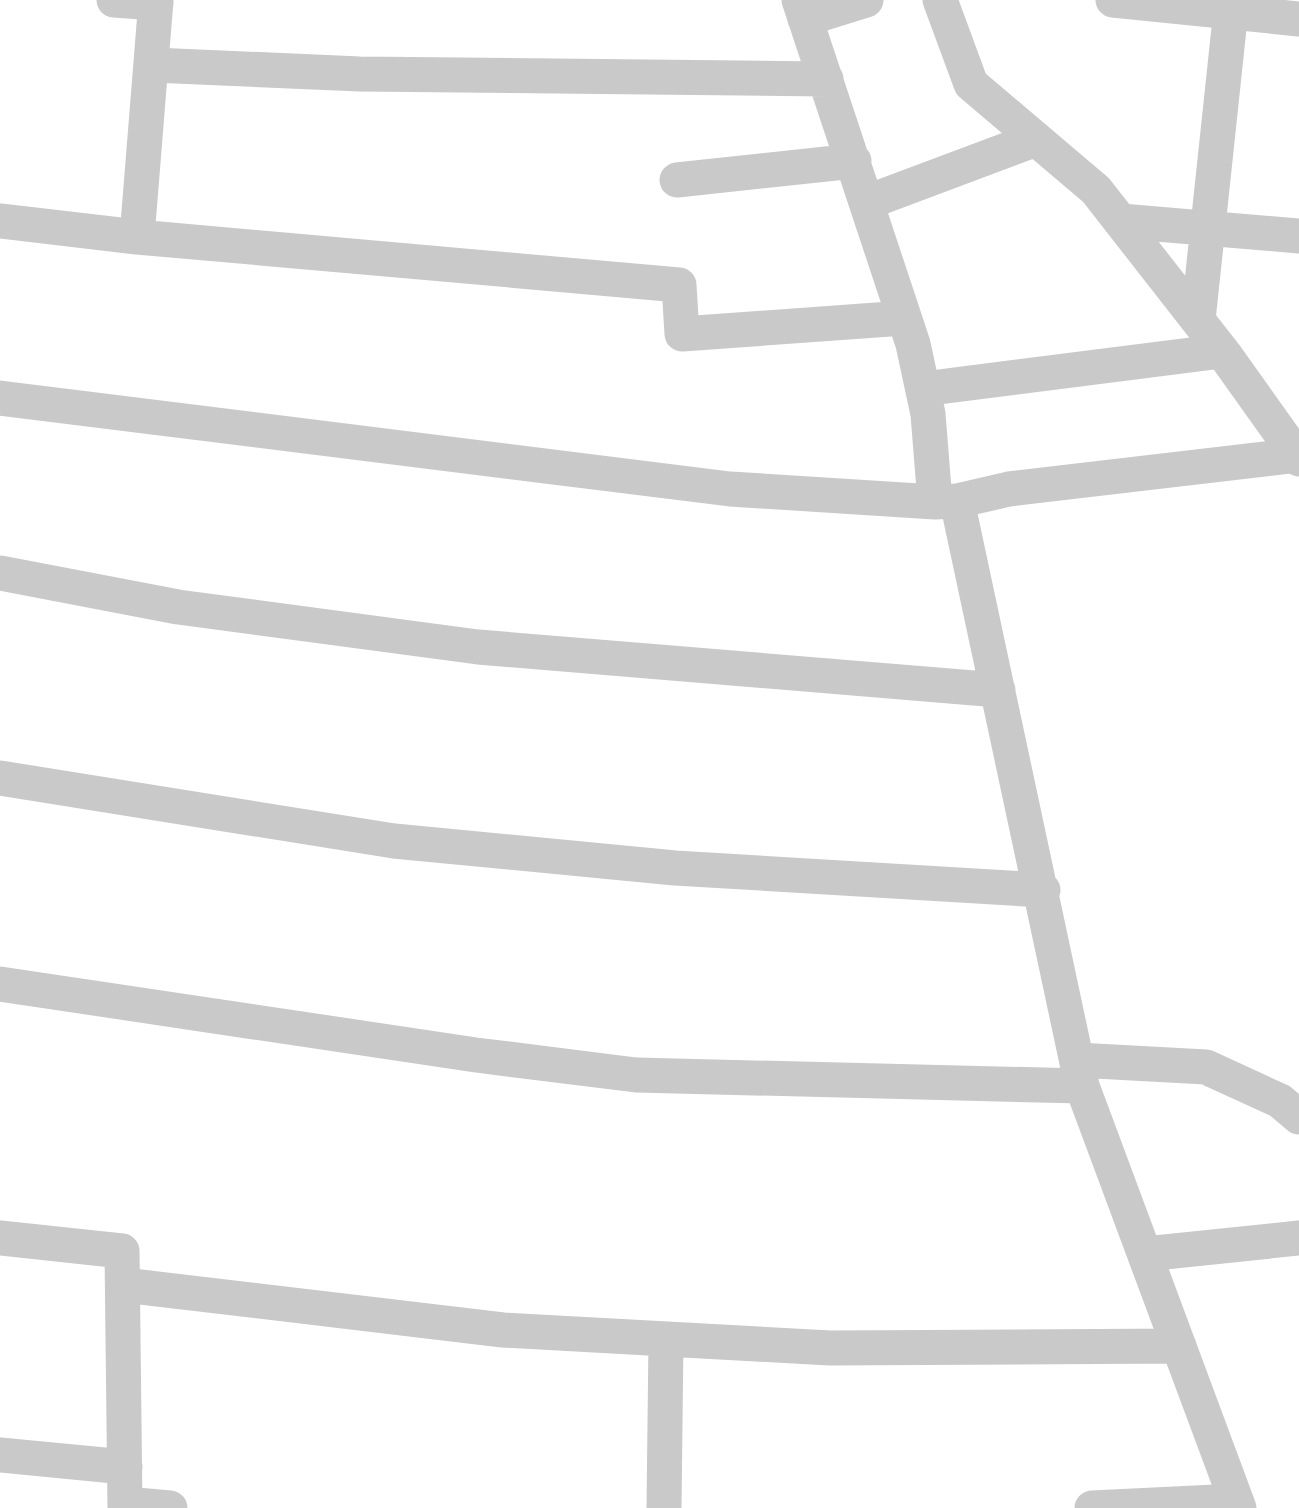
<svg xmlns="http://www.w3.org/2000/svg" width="1299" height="1508" font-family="'Alegreya Sans',sans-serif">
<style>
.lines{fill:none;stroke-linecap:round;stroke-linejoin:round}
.minor{stroke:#c9c9c9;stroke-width:35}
</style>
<rect width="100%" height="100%" fill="#fff"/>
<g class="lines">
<path class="minor" d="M114,0l42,3
M799,0l114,344 15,70 7,88
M940,0l31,84 125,106 129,165 74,104
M1113,0l186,19
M805,19l61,-19
M153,65l207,9 466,5
M677,180l177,-19
M868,202l168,-63
M0,221l137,16 542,48 3,49 222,-16
M1121,221l178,15
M137,237l19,-237
M1198,320l34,-320
M923,389l299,-38
M0,398l730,91 205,13 22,-1 52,-12 290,-34
M957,501l125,585 157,422
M0,573l178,34 300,40 520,43
M0,778l394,63 281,27 368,22
M0,984l476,71 160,20 446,11
M1077,1060l129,7 74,34 19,16
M0,1238l122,13 3,257
M1145,1254l154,-16
M124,1285l379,45 327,18 349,-2
M0,1455l125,12
M125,1504l45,4
M664,1508l2,-169
M1092,1508l144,-7"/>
</g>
</svg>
